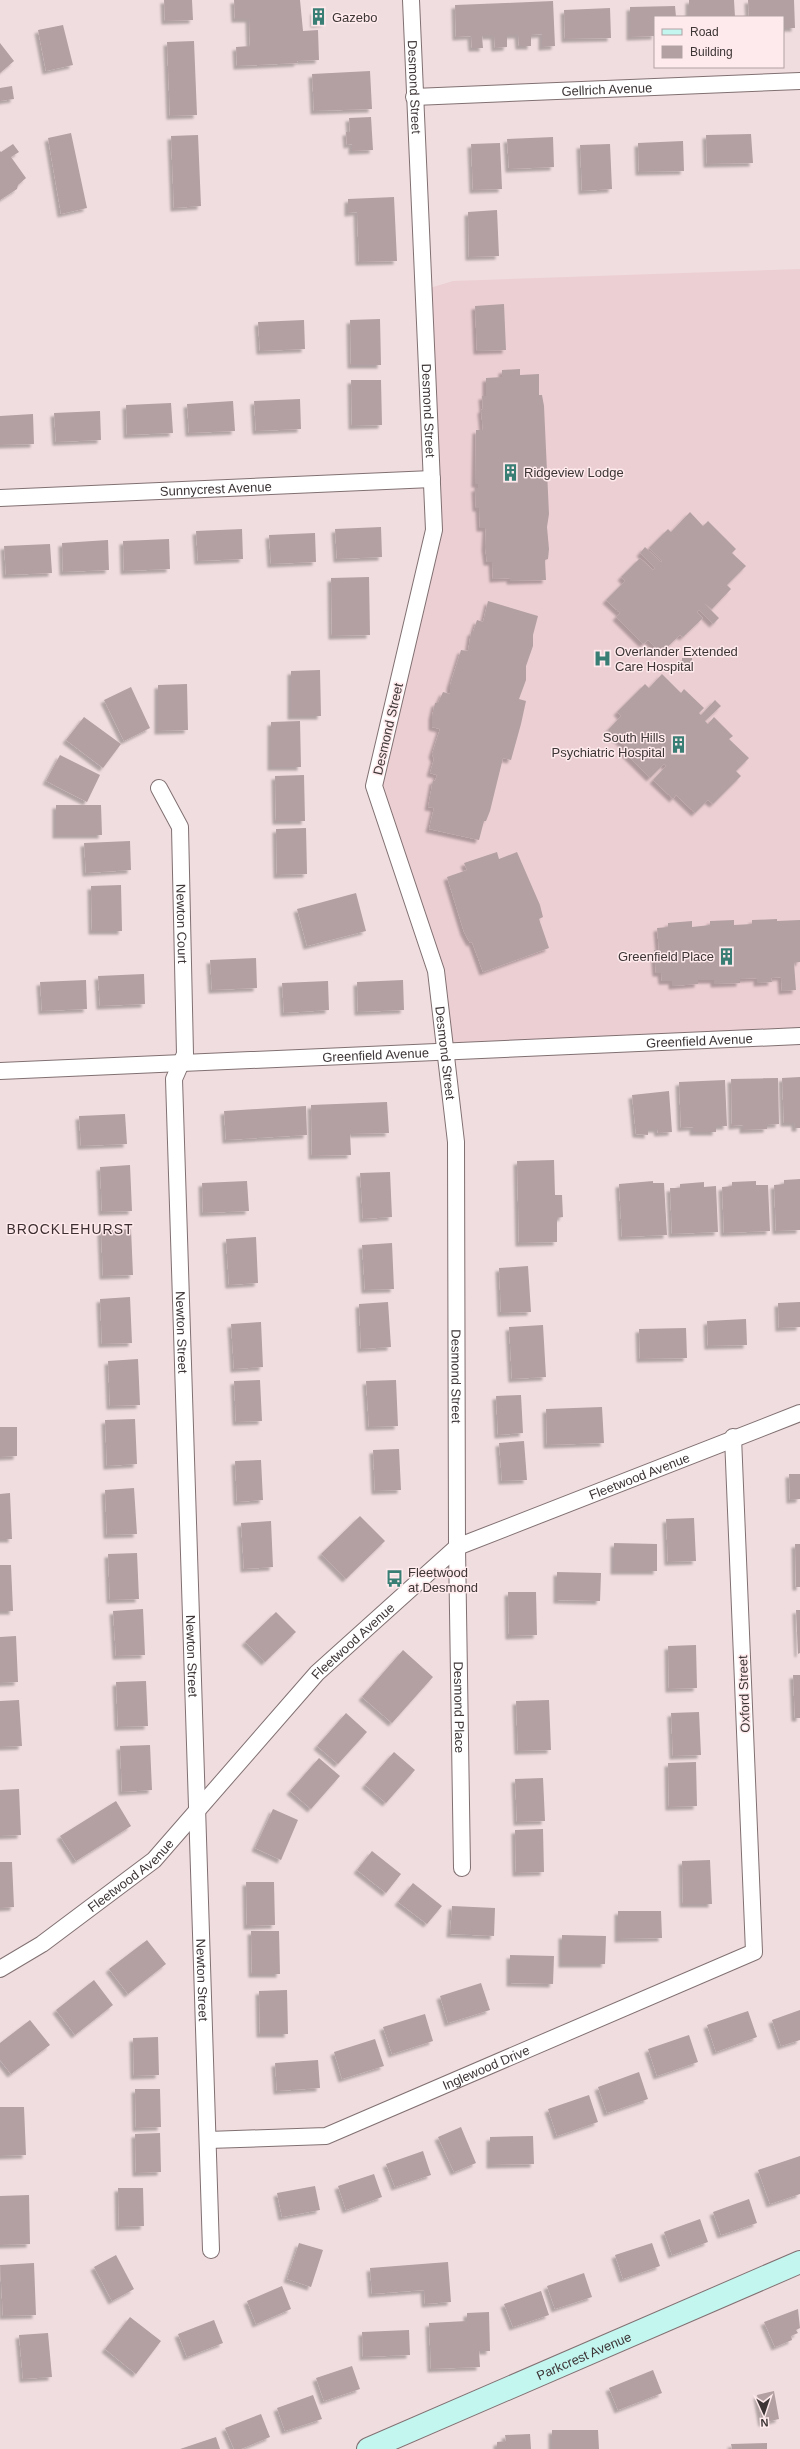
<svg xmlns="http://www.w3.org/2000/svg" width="800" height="2449" font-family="Helvetica,sans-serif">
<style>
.built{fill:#eccfd3}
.building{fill:#b3a0a3;filter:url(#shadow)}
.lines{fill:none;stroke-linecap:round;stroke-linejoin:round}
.street-casing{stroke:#817072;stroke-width:18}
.secondary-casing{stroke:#817072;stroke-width:24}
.street{stroke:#fff;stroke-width:16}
.secondary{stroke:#c4f6f0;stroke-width:22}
.labels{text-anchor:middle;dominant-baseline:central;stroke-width:3;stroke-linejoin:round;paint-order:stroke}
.poi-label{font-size:13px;fill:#3d3536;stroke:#feeaec;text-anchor:start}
.street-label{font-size:13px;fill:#3d3536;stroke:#feeaec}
.neighbourhood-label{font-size:14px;letter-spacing:1px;fill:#3d2f31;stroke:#feeaec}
</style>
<defs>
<filter id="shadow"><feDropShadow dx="-3.5" dy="3.5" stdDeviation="1" flood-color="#0004"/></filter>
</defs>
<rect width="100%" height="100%" fill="#f0dddf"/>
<path class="built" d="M800,269v769l-355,15 -9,-82 -62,-185 60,-256 -11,-240 30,-9z"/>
<path class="building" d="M164,0h28l1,20 -28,1z
M234,0h66l3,31 15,-1 1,30 -22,1 1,2 -61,3 -1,-19 14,-1 -1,-27h-14z
M689,0h45l1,17h-46z
M748,0h46l1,28h-12v-11h-34z
M553,1l2,45 -13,1v-13l-11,1v11h-12l-1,-11h-11v12l-12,1 -1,-12h-12l1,12h-11l-1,-12 -15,1 -1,-32z
M675,6l1,11h-21v19l-25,1v-30z
M610,8l1,30 -46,1 -1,-29z
M314,11h10l1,12 -11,1z
M63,25l10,40 -27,6 -8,-41z
M194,41l3,74 -27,1 -3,-74z
M0,43l14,18 -14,12z
M370,71l2,38 -58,2 -2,-37z
M12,86l2,13 -14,2v-13z
M371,117l2,33 -21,1v-7l-5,1 -1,-13h4l-1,-14z
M71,133l16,75 -26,6 -13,-76z
M751,134l2,29 -46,1 -1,-29z
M198,135l3,71 -27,2 -3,-72z
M553,137l1,30 -45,2 -2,-30z
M683,141l1,30 -45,1 -1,-29z
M500,143l2,46 -29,1 -2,-46z
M13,144l6,8 -8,5 15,21 -8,7 -1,4 -17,11v-49l1,1z
M610,144l2,45 -30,2 -2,-46z
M394,197l3,64 -38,1 -2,-50 -9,1v-14z
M497,210l2,46 -30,1 -1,-45z
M504,304l2,46 -29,1 -2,-45z
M380,319l1,46h-30l-1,-45z
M304,320l1,29 -45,2 -2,-29z
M520,369v6l19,-1v21h3l2,11 5,108 -2,13 2,22 -1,10 -3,1 1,20 -36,1v-3l-17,1 -1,-17h-5l-2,-15 1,-19h-6l-1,-20h-3l-1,-20h3v-4h-3l1,-54h7l-2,-20 2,-1 -1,-13h4v-18l16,-1v-7z
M351,380h30l1,45 -30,1z
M300,399l1,30 -45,2 -2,-30z
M233,401l2,30 -46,2 -2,-29z
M171,403l2,30 -46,2 -1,-30z
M100,411l1,29 -45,2 -2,-29z
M33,414l1,30 -34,1v-29z
M690,512l13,14 5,-5 28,28 -4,4 14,13 -19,19 4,4 -19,20 -8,-6 15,15 -6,6 -14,-14 -2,2 6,6 -20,19 -3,-2 -19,18 -13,-13 -5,4 -27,-27 4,-4 -14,-13 19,-19 -4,-4 19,-19 13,12 2,-2 -15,-15 5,-6 16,15 1,-1 -13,-13 19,-19 3,3z
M381,527l1,30 -45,2 -2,-30z
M242,529l1,30 -45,2 -2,-30z
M315,533l1,29 -45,2 -2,-29z
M169,539l1,30 -46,2 -1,-30z
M108,540l1,30 -46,2 -1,-29z
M50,544l2,29 -46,2 -2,-29z
M369,577l1,58 -38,1 -1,-58z
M488,601l50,15 -5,19v11l-7,20v14l-7,19 7,2 -5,23 -10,36 -8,-2 -13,53 -4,10h-2l-5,19 -50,-11 5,-21 -6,-1 5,-27 2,1 2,-6 -7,-2 4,-14 -2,-5 8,-25 -8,-2v-11l3,-13h3l5,-11 7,2v-9l11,-35 7,1 3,-19h2l4,-12 6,2z
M682,658h10v9l-10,1z
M320,670l1,46h-30v-45z
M662,674l19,19 3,-4 20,19 -5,5 2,2 14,-15 6,6 -16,15 3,3 6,-7 19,19 -4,3 20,19 -13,13 5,5 -28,28 -5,-4 -13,13 -19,-18 -3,4 -20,-19 13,-14 -2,-2 -14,14 -26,-26 3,-4 -19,-18 13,-14 -4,-4 28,-28 4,4z
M187,684l1,46 -30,1v-46z
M131,687l19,41 -26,13 -20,-41z
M84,717l37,27 -18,24 -37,-28z
M300,721l1,46h-30v-45z
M60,755l40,20 -13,27 -41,-21z
M304,775l1,46h-29l-1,-45z
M56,805h45l1,30h-46z
M306,828l1,46 -30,1 -1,-46z
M130,841l1,29 -45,3 -2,-30z
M497,852l2,7 18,-7 23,53 3,12 -4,2 10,29 -66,24 -11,-30 -2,1 -6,-11 -17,-55 20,-7 -3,-7z
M121,885l1,46h-30l-1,-45z
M356,893l10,38 -59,15 -10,-37z
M777,919v2l23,-1v42l-6,1 2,27 -14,1 -1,-14 -10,1 1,4 -15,1v-5l-17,1v4l-26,1v-4h-16v4l-26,2v-5h-10l-1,-8h-5l-2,-23h5l-2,-22 11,-1v-4l24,-2v6l18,-2v-4l24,-1v5l18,-1v-4z
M256,958l1,30 -45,2 -2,-30z
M144,974l1,30 -45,2 -2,-30z
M86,980l1,29 -45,2 -2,-29z
M403,980l1,30 -46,2 -1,-30z
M328,981l1,29 -45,3 -2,-30z
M800,1077v51h-5v-5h-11l-2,-45z
M778,1078l1,46 -12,1v4l-24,1v-5l-11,1 -1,-47z
M725,1080l2,46h-11v6h-23v-5l-12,1 -2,-46z
M669,1091l3,41 -14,1 -1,-4h-9v6l-12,-1 -4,-39z
M387,1102l2,31 -39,1 1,21 -39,1 -1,-51z
M306,1106l1,29 -81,5 -2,-29z
M125,1114l2,30 -46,2 -2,-30z
M554,1160l1,35h7l1,22 -6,1v24l-38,1 -2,-82z
M130,1165l2,46 -30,1 -2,-45z
M390,1172l2,45 -29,2 -3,-46z
M800,1179v51l-24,1 -2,-46 10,-1v-4z
M247,1181l2,30 -46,2 -1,-30z
M653,1181v2h11l3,52 -45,2 -3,-53z
M756,1181v4h12l2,46 -46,2 -2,-46 10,-1v-4z
M704,1182v5l12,-1 2,46 -46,2 -2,-46h10v-4z
M131,1229l2,46 -30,1 -2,-45z
M256,1237l2,46 -29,2 -3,-46z
M392,1243l2,46 -29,1 -3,-45z
M528,1266l3,46 -30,1 -2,-45z
M130,1297l2,46 -30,1 -2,-45z
M388,1302l3,45 -30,2 -2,-45z
M800,1302v25l-21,1 -1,-25z
M746,1319l1,26 -39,1 -1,-25z
M261,1322l2,45 -29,2 -3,-45z
M543,1325l3,52 -34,2 -3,-52z
M686,1328l1,30 -47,1 -1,-30z
M138,1359l2,46 -30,1 -2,-45z
M260,1380l2,41 -26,1 -2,-41z
M396,1380l2,46 -29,1 -3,-46z
M521,1395l2,38 -25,2 -2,-39z
M602,1407l2,36 -57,2 -1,-36z
M135,1419l2,45 -30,2 -2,-46z
M0,1427h17v29l-17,1z
M524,1441l3,39 -25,1 -3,-38z
M399,1449l2,41 -26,1 -2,-41z
M261,1460l2,40 -26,2 -2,-41z
M789,1474h11v25l-10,1z
M134,1488l3,46 -30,1 -2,-45z
M10,1493l2,46h-12v-45z
M360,1516l25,25 -39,38 -25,-25z
M694,1518l2,43 -28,1 -2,-43z
M271,1521l2,46 -29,2 -3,-46z
M614,1543l43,1v27h-43z
M795,1544h5v43h-4z
M137,1553l2,46 -29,1 -2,-46z
M0,1565h11l2,46h-13z
M557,1572l44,1 -1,28 -43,-1z
M508,1592h28l1,43 -28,1z
M143,1609l2,46 -29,1 -3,-45z
M796,1610h4v43l-2,1z
M276,1612l20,20 -31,30 -20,-20z
M16,1636l2,46 -18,1v-46z
M696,1645l1,43 -28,1 -1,-43z
M403,1650l30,27 -41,46 -30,-26z
M793,1675h7v43h-5z
M146,1681l2,45 -30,1 -2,-45z
M19,1700l3,46 -22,1v-46z
M549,1700l2,50 -33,1 -2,-50z
M699,1712l2,43 -28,1 -2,-43z
M346,1713l21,19 -29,32 -21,-18z
M150,1745l2,45 -30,2 -2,-46z
M394,1752l21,18 -29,33 -21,-18z
M319,1758l21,18 -29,33 -21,-18z
M696,1762l1,44 -28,1 -1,-44z
M543,1778l2,43 -28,1 -2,-43z
M19,1789l2,46 -21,1v-46z
M116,1801l15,25 -55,35 -16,-25z
M273,1809l25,11 -17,40 -26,-12z
M543,1829l1,43 -28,1 -1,-43z
M372,1851l29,23 -15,19 -29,-23z
M710,1860l2,44h-29l-1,-43z
M0,1862h12l2,45 -14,1z
M246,1882h28l1,43 -28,1z
M413,1883l29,23 -15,18 -29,-22z
M452,1906l43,2 -1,28 -44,-2z
M618,1911h43l1,27 -44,1z
M251,1931h28l1,43h-28z
M562,1935l44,1 -1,28h-43z
M147,1940l19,24 -38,30 -19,-25z
M510,1955l44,1 -1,28 -43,-1z
M94,1980l19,25 -38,30 -19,-25z
M481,1983l9,27 -42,13 -8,-27z
M287,1990l1,44h-28l-1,-43z
M800,2010v30l-19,6 -9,-26z
M748,2011l9,26 -41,15 -9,-27z
M425,2014l8,27 -41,13 -9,-27z
M30,2020l20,25 -39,29 -11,-14v-17z
M689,2035l9,27 -41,14 -9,-27z
M158,2037l1,38 -25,1 -1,-38z
M375,2039l9,27 -42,13 -8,-27z
M318,2060l2,28 -43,3 -2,-28z
M639,2072l9,27 -41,14 -9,-26z
M135,2089h25l1,38 -25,1z
M589,2095l9,27 -41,14 -9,-27z
M0,2107h24l2,48 -26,1z
M461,2127l15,36 -22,9 -16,-35z
M160,2133l1,39 -25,1 -1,-39z
M533,2136l1,28 -44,1v-28z
M423,2151l8,24 -36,12 -9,-23z
M800,2156v38l-30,10 -12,-34z
M374,2174l8,23 -36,13 -8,-24z
M315,2186l5,24 -38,7 -5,-24z
M118,2188h25l1,38 -25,1z
M29,2195l1,49 -30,1v-49z
M749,2199l8,24 -36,12 -8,-23z
M700,2219l8,23 -36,13 -8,-23z
M299,2243l24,7 -12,37 -24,-8z
M652,2243l8,23 -37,13 -8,-24z
M116,2255l18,34 -22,12 -18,-34z
M448,2262l3,40 -26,2 -1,-14 -52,4 -2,-26z
M34,2263l2,52 -33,1 -3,-51z
M584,2273l8,24 -37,12 -8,-23z
M282,2286l9,23 -35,15 -9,-23z
M541,2291l8,24 -36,12 -9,-23z
M798,2309l2,19 -4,2 2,3 -7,3 1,4 -17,7 -11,-25z
M489,2312l1,39h-11l1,16 -49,2 -2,-46 38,-2v-8z
M130,2317l31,24 -25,33 -31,-25z
M214,2320l9,23 -36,14 -9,-23z
M409,2330l1,25 -47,2 -1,-25z
M48,2333l4,44 -29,2 -4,-44z
M352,2366l8,23 -36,12 -8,-23z
M653,2370l9,23 -44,17 -9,-22z
M774,2391l5,28 -17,4 -5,-28z
M313,2395l9,24 -37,12 -8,-23z
M261,2414l9,23 -29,12h-7l-9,-21z
M552,2430h46l1,19h-47z
M530,2434l1,15h-34v-7l9,-1 -1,-6z
M216,2437l4,12h-40z
M767,2443v6h-35l-1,-5z"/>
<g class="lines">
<defs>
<g id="street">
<path id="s1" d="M411,0l23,530 -60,256 62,185 20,171 1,405 5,321"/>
<path id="s2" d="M414,97l386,-16"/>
<path id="s3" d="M0,498l432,-19"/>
<path id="s4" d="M159,788l21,39 5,227 -11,25 37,1171"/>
<path id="s5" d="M0,1071l800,-35"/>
<path id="s6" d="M0,1969l42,-25 112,-84 163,-187 140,-126 343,-134"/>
<path id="s7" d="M208,2140l118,-4 428,-184 -21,-515"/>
</g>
<g id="secondary">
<path id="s8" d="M368,2449l432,-187"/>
</g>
</defs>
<use href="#street" class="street-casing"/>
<use href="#secondary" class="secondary-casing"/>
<use href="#street" class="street"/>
<use href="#secondary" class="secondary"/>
</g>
<defs>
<symbol id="building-bare" viewBox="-9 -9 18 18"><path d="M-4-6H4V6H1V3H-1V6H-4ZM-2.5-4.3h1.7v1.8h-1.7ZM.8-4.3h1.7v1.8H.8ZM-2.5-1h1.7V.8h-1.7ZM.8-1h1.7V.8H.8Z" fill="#397e74" stroke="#feeaec" stroke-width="2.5" paint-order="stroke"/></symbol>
<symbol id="hospital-bare" viewBox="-9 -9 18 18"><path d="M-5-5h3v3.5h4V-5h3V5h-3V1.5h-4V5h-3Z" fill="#397e74" stroke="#feeaec" stroke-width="2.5" paint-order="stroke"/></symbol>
<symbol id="bus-bare" viewBox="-9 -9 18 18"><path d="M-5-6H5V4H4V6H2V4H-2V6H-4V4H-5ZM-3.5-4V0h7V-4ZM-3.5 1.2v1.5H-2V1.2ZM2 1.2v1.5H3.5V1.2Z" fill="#397e74" stroke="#feeaec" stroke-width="2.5" paint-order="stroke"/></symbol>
</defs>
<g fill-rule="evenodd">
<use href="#building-bare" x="306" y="4" width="25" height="25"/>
<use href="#building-bare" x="498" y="460" width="25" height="25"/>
<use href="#hospital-bare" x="590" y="646" width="25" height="25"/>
<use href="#building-bare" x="666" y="732" width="25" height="25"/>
<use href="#building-bare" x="714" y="944" width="25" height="25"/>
<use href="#bus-bare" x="382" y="1566" width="25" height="25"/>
</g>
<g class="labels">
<g class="poi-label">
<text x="332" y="17">Gazebo</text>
<text x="524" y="472">Ridgeview Lodge</text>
<text x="615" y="651">Overlander Extended<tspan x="615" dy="15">Care Hospital</tspan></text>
<text x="665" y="737" text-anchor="end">South Hills<tspan x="665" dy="15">Psychiatric Hospital</tspan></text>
<text x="714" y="956" text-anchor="end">Greenfield Place</text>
<text x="408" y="1572">Fleetwood<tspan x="408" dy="15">at Desmond</tspan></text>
</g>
<g class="street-label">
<text stroke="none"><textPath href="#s1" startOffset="87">Desmond Street</textPath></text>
<text stroke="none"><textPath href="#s2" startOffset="193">Gellrich Avenue</textPath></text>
<text stroke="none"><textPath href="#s1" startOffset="411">Desmond Street</textPath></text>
<text stroke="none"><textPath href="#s3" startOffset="216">Sunnycrest Avenue</textPath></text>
<text transform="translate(388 729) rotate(-77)">Desmond Street</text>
<text stroke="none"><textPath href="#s4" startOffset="141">Newton Court</textPath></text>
<text stroke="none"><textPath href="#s5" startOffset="700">Greenfield Avenue</textPath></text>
<text stroke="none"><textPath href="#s1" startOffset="1071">Desmond Street</textPath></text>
<text stroke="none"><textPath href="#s5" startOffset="376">Greenfield Avenue</textPath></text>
<text stroke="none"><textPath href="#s4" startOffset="552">Newton Street</textPath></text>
<text stroke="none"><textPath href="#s1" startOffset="1395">Desmond Street</textPath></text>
<text stroke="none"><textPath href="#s6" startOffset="821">Fleetwood Avenue</textPath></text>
<text stroke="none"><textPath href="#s6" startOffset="485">Fleetwood Avenue</textPath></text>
<text stroke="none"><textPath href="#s4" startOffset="876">Newton Street</textPath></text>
<text transform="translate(744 1694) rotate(-92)">Oxford Street</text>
<text stroke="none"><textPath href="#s1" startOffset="1726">Desmond Place</textPath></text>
<text stroke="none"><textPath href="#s6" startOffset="161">Fleetwood Avenue</textPath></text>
<text stroke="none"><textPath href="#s4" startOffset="1200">Newton Street</textPath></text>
<text stroke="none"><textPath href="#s7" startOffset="292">Inglewood Drive</textPath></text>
<text stroke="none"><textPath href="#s8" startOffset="235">Parkcrest Avenue</textPath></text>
</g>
<g class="neighbourhood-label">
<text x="70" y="1229">BROCKLEHURST</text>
</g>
</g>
<rect x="654" y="16" width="130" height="52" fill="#feeaec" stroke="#b1a2a3"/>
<rect x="662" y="29" width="20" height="6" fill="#c4f6f0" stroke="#b1a2a3"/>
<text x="690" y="36" font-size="12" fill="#3d3536">Road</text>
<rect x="662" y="46" width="20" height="12" fill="#b3a0a3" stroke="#b1a2a3"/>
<text x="690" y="56" font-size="12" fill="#3d3536">Building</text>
<g transform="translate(764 2413) rotate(177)" stroke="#feeaec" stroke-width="3" paint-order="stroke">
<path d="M0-3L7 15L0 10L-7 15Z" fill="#3d3536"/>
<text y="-6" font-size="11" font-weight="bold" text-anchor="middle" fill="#3d3536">N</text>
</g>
</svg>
